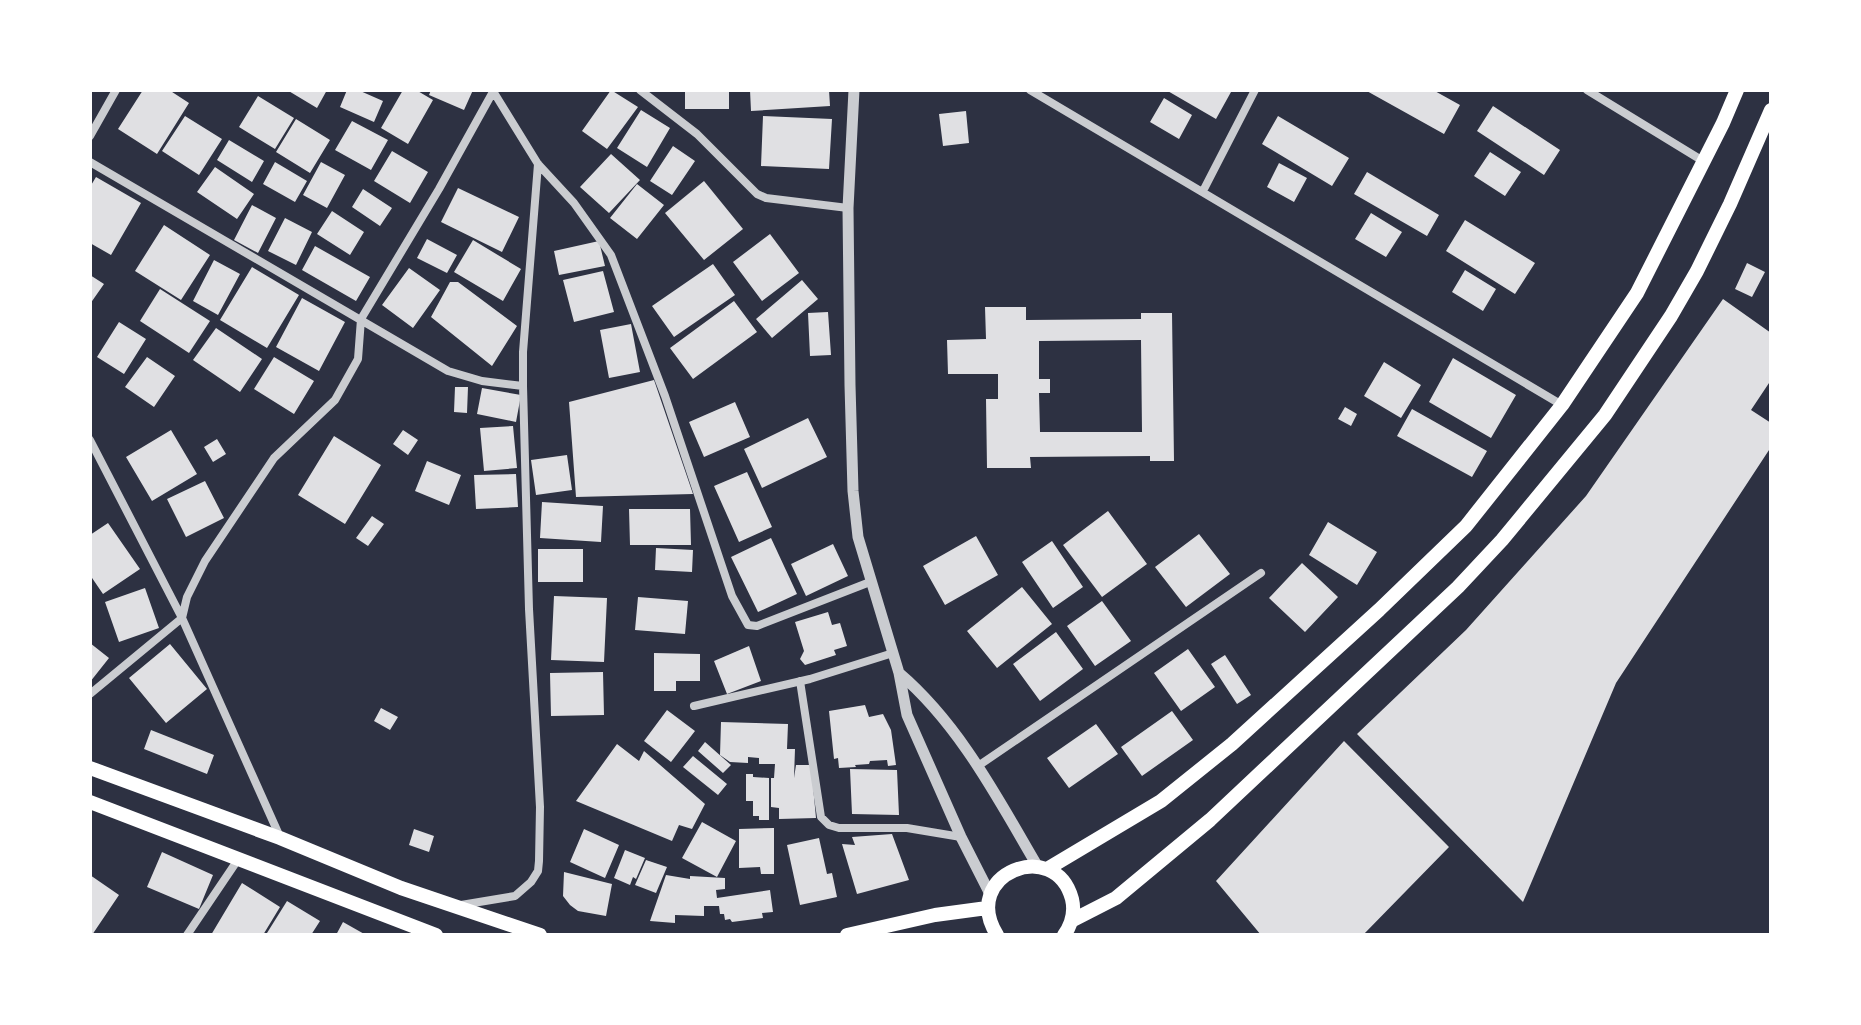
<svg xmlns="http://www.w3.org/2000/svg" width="1861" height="1025" font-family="Georgia,serif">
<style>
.building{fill:#e0e0e3;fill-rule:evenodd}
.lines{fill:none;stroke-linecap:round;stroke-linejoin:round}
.minor{stroke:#caccd0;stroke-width:8}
.tertiary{stroke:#caccd0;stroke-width:11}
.primary{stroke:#fff;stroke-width:14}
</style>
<rect width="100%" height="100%" fill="#2d3142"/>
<path class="building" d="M143,90h26l20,13 -32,51 -39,-25z
M287,90h40l-10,18z
M347,90h11l25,11 -9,21 -34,-15z
M403,90h13l17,10 -25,44 -27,-16z
M431,90h42l-9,20 -35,-15z
M611,90l27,17 -31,42 -25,-18z
M685,90h44v19h-44z
M750,90h79l1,16 -79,5z
M1166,90h62l3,2 -15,27z
M1365,90h68l27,15 -16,29z
M258,96l36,22 -19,31 -36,-22z
M1164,98l28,17 -13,24 -29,-17z
M1493,106l67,44 -16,25 -67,-44z
M641,110l29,18 -23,39 -30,-19z
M966,111l3,32 -26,3 -4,-32z
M185,116l37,23 -23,36 -37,-24z
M763,116l69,3 -3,50 -68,-3z
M1278,116l71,42 -17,28 -70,-42z
M296,119l34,21 -20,33 -34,-21z
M352,121l36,19 -17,30 -36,-20z
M229,140l35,21 -12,21 -35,-22z
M673,146l22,15 -23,34 -22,-14z
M392,151l36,21 -18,31 -36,-22z
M1490,152l31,20 -16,24 -31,-20z
M611,154l29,26 -31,33 -29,-26z
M275,162l32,19 -12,21 -32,-18z
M321,162l24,13 -18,33 -24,-13z
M1279,163l28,15 -13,24 -27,-15z
M215,167l39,27 -17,25 -40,-27z
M1367,172l72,43 -12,21 -73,-42z
M96,177l45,26 -30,52 -21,-12v-56z
M704,181l39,48 -39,31 -39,-47z
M637,184l27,21 -27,34 -27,-21z
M458,188l61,29 -17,35 -61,-30z
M363,189l29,19 -12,18 -28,-19z
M252,205l24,13 -18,35 -24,-13z
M332,211l32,21 -14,23 -33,-21z
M1371,213l31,19 -16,25 -31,-18z
M285,218l27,14 -16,33 -28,-14z
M1465,220l70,43 -20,31 -69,-43z
M164,225l46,30 -29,45 -46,-29z
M770,234l29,39 -37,28 -29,-39z
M427,239l30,16 -10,18 -30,-15z
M473,240l48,29 -18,32 -49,-29z
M599,241l6,25 -46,9 -5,-24z
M315,246l55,31 -14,24 -54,-31z
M214,260l26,14 -22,41 -25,-14z
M1747,263l18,9 -13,25 -17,-8z
M713,264l22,31 -61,42 -22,-31z
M252,267l47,28 -32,53 -47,-28z
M409,268l31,22 -27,38 -31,-23z
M1465,270l31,19 -13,22 -31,-19z
M603,271l11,41 -40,10 -11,-42z
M90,275l14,9 -14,20z
M802,280l16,19 -46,39 -16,-19z
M450,282h8l59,44 -25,40 -61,-49z
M160,289l50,32 -21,32 -49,-32z
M302,298l43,24 -26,49 -43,-24z
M1723,299l48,34v47l-20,30 20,13v24l-155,236 -93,219 -166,-168 109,-104 120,-134z
M734,301l23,31 -64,47 -23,-31z
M985,307h41v13l115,-1v-6h31l2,148h-24v-5l-120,1 1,11h-44l-1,-69h12v-25h-50l-1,-34 39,-1zM1141,340l1,92h-102l-1,-39h11v-14h-11v-38z
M828,312l3,43 -21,1 -2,-43z
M119,322l27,17 -22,35 -27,-17z
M631,324l9,48 -31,6 -9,-48z
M216,328l46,31 -22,33 -47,-32z
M147,357l28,19 -21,31 -29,-20z
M274,357l40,24 -20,33 -40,-25z
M1453,358l63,37 -25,43 -62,-36z
M1384,362l37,23 -20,33 -37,-22z
M654,380l39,114 -117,3 -7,-95z
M455,387h13l-1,26 -13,-1z
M482,388l39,7 -5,27 -39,-8z
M735,402l15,35 -46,20 -15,-35z
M1345,407l12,7 -6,12 -13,-7z
M1412,409l75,42 -15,26 -75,-41z
M808,418l19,39 -65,31 -18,-39z
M513,426l4,42 -33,3 -4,-43z
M171,430l26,44 -45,27 -26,-44z
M403,430l15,10 -10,15 -15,-11z
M334,436l47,29 -36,59 -47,-29z
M217,439l9,15 -13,8 -9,-15z
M567,455l5,35 -36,5 -5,-35z
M427,461l34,14 -12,30 -34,-14z
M747,472l25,55 -33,15 -25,-56z
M516,474l2,33 -42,2 -2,-34z
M205,481l19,37 -38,19 -19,-38z
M542,502l61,4 -2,36 -61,-4z
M629,509h61l1,36h-61z
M1108,511l39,53 -45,33 -39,-52z
M372,516l12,8 -16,22 -12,-8z
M1328,522l49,30 -20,33 -48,-30z
M108,523l32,46 -37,25 -13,-19v-40z
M1199,534l31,40 -44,33 -31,-40z
M976,536l22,39 -53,30 -22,-39z
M771,538l26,56 -39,18 -27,-55z
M1052,541l31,46 -30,21 -31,-46z
M833,544l15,32 -42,20 -15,-32z
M656,548l37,2 -1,22 -37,-2z
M538,549h45v33h-45z
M1302,563l36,34 -33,35 -36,-34z
M1022,587l30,37 -55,44 -30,-37z
M145,588l14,40 -40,14 -14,-40z
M554,596l53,2 -3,64 -53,-2z
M638,597l50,4 -3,33 -50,-4z
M1102,601l29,40 -36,25 -28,-40z
M828,612l4,13 8,-2 7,23 -13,4 2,5 -31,10 -5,-6 4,-8 -9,-29z
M1056,632l27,37 -43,32 -27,-37z
M90,643l19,15 -19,24z
M170,644l37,45 -41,34 -37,-45z
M749,646l12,35 -34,13 -13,-33z
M1188,649l27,38 -34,24 -27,-38z
M654,653l46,1v27h-24v10h-22z
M1225,655l26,40 -14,9 -26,-40z
M603,672l1,43 -53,1 -1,-43z
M865,705l4,12 14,-3 8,16 5,35 -8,1 -1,-6 -17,1 -1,3 -14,1 1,2 -17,1 -1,-10 -4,1 -5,-48z
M381,708l17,9 -8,13 -16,-9z
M667,710l28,21 -24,31 -27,-21z
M1172,711l21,29 -51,36 -21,-29z
M721,722l67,2 -1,25h8l-1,29 2,-13h15l5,53 -37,1v-11l-8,-1v-29h3l1,-14h-16v-6l-11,-1v6l-18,-1 -10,-7z
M1096,724l22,30 -49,34 -22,-30z
M151,730l63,25 -7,19 -63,-25z
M1344,741l105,106 -86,88h-102l-45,-54z
M705,742l26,23 -8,8 -25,-22z
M617,744l22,17 5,-10 61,53 -13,25 -13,-4 -7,16 -96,-40z
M693,756l34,28 -9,11 -35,-28z
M850,769l47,1 2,45 -47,-1z
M746,774h7v3l16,1v42h-10v-4h-6v-15h-7z
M702,822l34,19 -19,36 -35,-19z
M774,828v46h-13l-1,-7 -21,1v-39z
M414,829l20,7 -5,16 -20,-7z
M584,829l35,16 -14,33 -35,-16z
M892,834l17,46 -52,14 -15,-50 13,1 -3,-8z
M819,838l8,36 5,-1 5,24 -37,8 -13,-60z
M625,850l20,8 -9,21 -3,-2 -3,8 -16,-7z
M162,852l51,23 -14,34 -52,-22z
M646,860l21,7 -11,26 -21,-8z
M564,872l48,12 -6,32 -28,-5 -8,-6 -7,-9z
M90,875l29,20 -27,40h-2z
M666,875l24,4v-3l35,2v11l-9,1 1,8 53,-8 3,22 -11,1 1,5 -31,4 -2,-3 -5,1 -1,-6h-4l-1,-8h-15v10l-29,-1v8l-25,-2z
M242,883l38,24 -17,28h-52z
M287,901l33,20 -9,14 -44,-2z
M343,922l23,13h-30z"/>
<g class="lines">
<path class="minor" d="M640,90l57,44 60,60 9,4 82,10
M1030,90l532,315
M1587,90l116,71
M493,91l45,73 36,39 37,52 54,141 67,200 16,29 9,1 113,-44
M90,136l26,-46
M90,162l358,209 34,10 41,5v-34l15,-188
M1203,191l52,-101
M90,440l92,178 98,219
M800,681l21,136 8,8 10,3h68l54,9
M90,694l92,-76 5,-21 18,-36 69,-103 61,-58 23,-41 3,-40 78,-130 55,-99
M694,706l116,-27 83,-26
M978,766l283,-193
M461,905l54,-9 16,-14 7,-11 1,-10 1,-54 -11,-198 -6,-223
M187,935l52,-77"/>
<path class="tertiary" d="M854,90l-6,118 2,177 3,106 5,46 41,136 8,42 54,122 29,57
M899,673c61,52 99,126 139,194"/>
<path class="primary" d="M90,768l190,70 121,50 139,47
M90,802l346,133
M1047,869l114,-68 71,-57 147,-134 87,-84 96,-121 75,-112 86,-170 14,-33
M1073,920l43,-22 94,-78 248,-233 44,-47 103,-125 66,-99 26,-45 33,-67 41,-94
M847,935l88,-20 52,-7
M997,935c-38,-61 58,-99 75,-36 3,13 0,25 -8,36"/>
</g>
<rect width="1861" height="1025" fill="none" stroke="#ffffff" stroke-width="184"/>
</svg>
